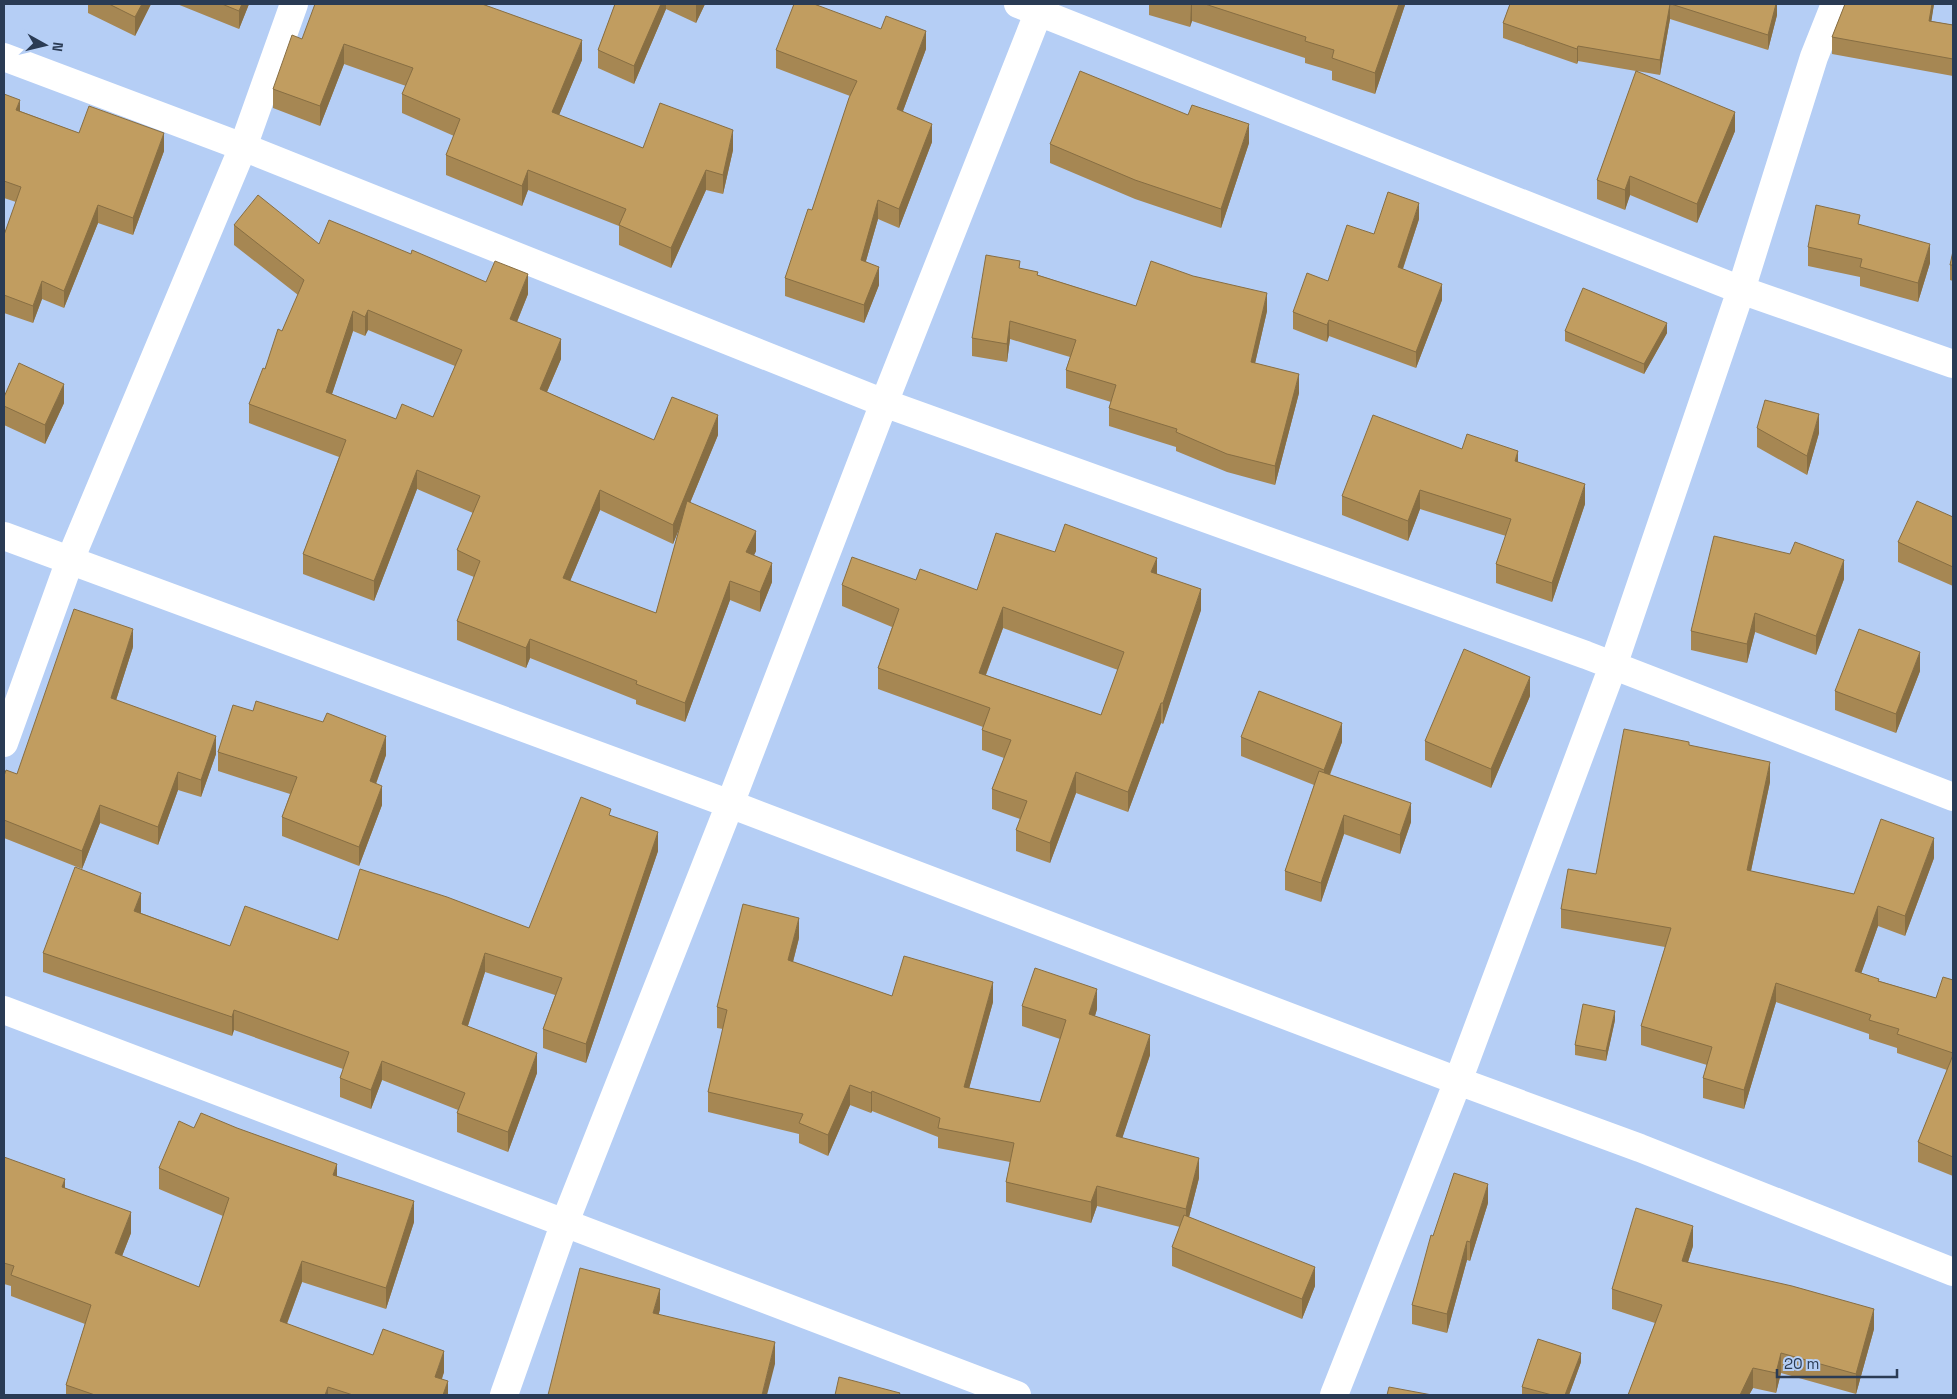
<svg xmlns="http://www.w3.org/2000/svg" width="1957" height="1399" font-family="'Space Grotesk',sans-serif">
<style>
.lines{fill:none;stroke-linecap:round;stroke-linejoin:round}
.minor{stroke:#fff;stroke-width:28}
.wall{fill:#a68753;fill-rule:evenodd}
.shaded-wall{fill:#876e43}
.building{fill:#c19d60;stroke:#876e43;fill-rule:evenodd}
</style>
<rect width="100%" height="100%" fill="#b5cef5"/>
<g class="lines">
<path class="minor" d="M1018,4l723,286 212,74
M4,57l239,90 641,256 702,252 367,142
M4,536l726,268 728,277 182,67 313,124
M4,743l66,-183 173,-413 51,-143
M4,1010l1013,385
M504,1395l61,-173 165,-418 154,-401 155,-392
M1334,1395l124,-314 155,-415 128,-376 73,-233 21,-53"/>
</g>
<path class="wall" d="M88,4h63l-16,32 -47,-23z
M177,4h72l-10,25z
M615,4h90l-9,19 -30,-14 -32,75 -36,-16v-18z
M1149,4h256v1l-30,89 -43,-14v-9l-27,-8v-5l-113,-37 -2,6 -41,-12z
M1510,4h267v11l-9,35 -98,-31 -10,56 -23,-4 98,60 -38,92 -67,-28 -5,15 -28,-11v-19l39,-109 -58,-10 -1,3 -74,-26v-15z
M1845,4h89l-3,17 22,4v51l-121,-22v-17z
M302,39l280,21 -23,55 84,33 90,2 -10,44 -17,-4 -35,78 -52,-23v-19l-91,-36 -6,16 -76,-31v-20l8,-19 -52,-23v-19l4,-8 -62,-22 -24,62 -47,-18v-19z
M926,49l-23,62 29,31 -33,86 -21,-9 -12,42 13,24 -15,38 -79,-27v-18l27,-68 38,-114 -74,-28v-18z
M4,94l16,17 59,22 85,18 -31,84 -35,-12 -34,85 -22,-9 -9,24 -29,-10v-78l12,-33 -12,-4z
M1249,143l-28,85 -86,-29 -85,-36v-19z
M1419,219l-16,50 39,31 -26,68 -87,-32 -2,6 -34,-13v-17l35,-31 46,-47z
M1860,224l70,39 -12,39 -58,-16v-9l-52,-11v-19z
M234,225l85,19 92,10 75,28 42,12 -11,28 44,37 -14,33 107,48 64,-5 -28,68 66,48 -2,4 18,27 -12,30 -30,-12 -45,122 -49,-18v-4l-106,-42 -4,10 -69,-28v-19l17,-44 -17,-7v-20l16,-37 -56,-24 -43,112 -71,-27v-20l36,-97 -90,-34v-19l33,-73 16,-36 -64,-50zM368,330l87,36 -22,51 -37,2 -64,-25 21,-63 12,5zM600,510l73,34 8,-21 -25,90 -86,-32z
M1953,251v30l-3,-1v-15z
M1020,268l18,7 98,31 131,5 -12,52 44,30 -24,92 -48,-13 -51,-21v-4l-67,-21v-18l2,-6 -45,-14v-18l4,-13 -60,-18 -3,23 -35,-6v-18z
M1565,331l102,2 -23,41 -79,-33z
M4,397l60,6 -19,41 -41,-19z
M1757,428l62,5 -12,42 -50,-28z
M1462,449l56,13 67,42 -33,98 -56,-19v-19l10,-28 -86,-27 -12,32 -66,-26v-19z
M1953,517v69l-55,-24v-20z
M1055,552l102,22 44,36 -38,114 -2,-1 -33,89 -52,-19 -26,70 -34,-12v-21l4,-11 -28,-10v-20l12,-31 -22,-8v-20l1,-3 -105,-38v-21l14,-41 -50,-21v-21l74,-5 61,10zM1003,628l115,42 -17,45 -115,-40z
M1790,554l54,25 -28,76 -61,-23 -8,31 -56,-13v-19z
M133,647l-17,53 100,54 -15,43 -23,-7 -20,55 -58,-22 -18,46 -78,-31v-62l13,-2z
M1920,671l-24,62 -61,-23v-19z
M1530,696l-39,92 -66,-28v-19z
M1241,737l101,5 -12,33 81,47 -11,32 -56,-20 -23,68 -36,-12v-19l29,-86 -73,-29z
M1689,745l81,37 -19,89 103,23 80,-36 -29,78 -27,-10 -17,47 18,8 57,17 17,-18v196l-35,-14v-20l29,-72 -50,-17v-5l-28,-9v-5l-93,-32 -32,107 -41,-11v-20l4,-13 -66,-20v-19l24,-79 -104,-19v-19l35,-35z
M218,752l168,3 -10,29 6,21 -23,61 -77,-30v-19l8,-23 -72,-23z
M611,816l47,35 -72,212 -43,-15v-19l12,-34 -70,-23 -17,54 69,47 -29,79 -51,-20v-19l1,-3 -76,-30 -11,29 -31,-12v-19l3,-9 -109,-39 -2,6 -189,-64v-19l98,-41v1l89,33 299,-18z
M799,938l-6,24 99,34 101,6 -24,86 71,14 20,-63 -38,-13v-20l75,3 -2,7 55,39 -28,83 77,40 -10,39 126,69 -13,33 -130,-53v-19l8,-20 -83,-21 -6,17 -85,-21v-20l4,-20 -72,-14v-11l-66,-26 -1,2 -21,-8 -22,51 -29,-13v-9l-91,-22v-20l15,-63 -6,-1v-21z
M1615,1020l-9,41 -31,-6v-10z
M194,1128l143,48 77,46 -28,87 -84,-27 -15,42 86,31 71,17 -2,7 6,16h-382v-10l19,-61 -74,-28v-10l-7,-2v-127l61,31 66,45 -9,23 77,31 24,-71 -64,-27v-21z
M1488,1203l-18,58 -3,-1 -20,73 -35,-9v-19l21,-69z
M1693,1246l-5,16 186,67 -18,65 -75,-21 -5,20 -23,-5 -4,7h-121l27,-72 -43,-14v-20z
M1581,1362l-12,33h-47v-8z"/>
<path class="shaded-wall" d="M142,4h9l-16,32v-19z
M242,4h7l-10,25v-18z
M661,4h5v5l-32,75v-18z
M696,4h9l-9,19z
M1191,4h1v17l-2,6z
M1399,4h6v1l-30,89v-21z
M1670,4v15l-10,56v-15z
M1776,4h1v11l-9,35v-15z
M1932,4h2l-5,33v-16z
M926,31v18l-29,78v-18z
M582,40v20l-30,72v-20z
M344,44v20l-24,62v-20z
M1578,46v15l-1,3v-15z
M20,100v17l-4,-7z
M1735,112v19l-38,92v-19z
M932,124v18l-33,86v-19z
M1249,124v19l-28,85v-19z
M733,130v20l-10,44v-19z
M164,133v18l-31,84v-17z
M528,170v20l-6,16v-20z
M706,170v20l-35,78v-20z
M1630,176v19l-5,15v-20z
M878,200v19l-17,59v-18z
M1419,203v16l-21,64v-16z
M98,205v18l-34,85v-17z
M1930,244v19l-12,39v-19z
M879,267v18l-15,38v-18z
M528,274v20l-18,45v-20z
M42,281v18l-9,24v-17z
M1442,284v16l-26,68v-16z
M1267,293v18l-16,70v-19z
M368,310v20l-3,6v-19z
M353,311v20l-27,81v-20z
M1329,320v16l-2,6v-17z
M1010,321v18l-3,23v-18z
M1667,323v10l-23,41v-10z
M561,339v20l-21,49v-19z
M1299,374v19l-24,92v-19z
M64,384v19l-19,41v-19z
M1819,414v19l-12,42v-19z
M718,415v20l-45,109v-19z
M1518,451v19l-3,-9z
M417,470v19l-43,112v-20z
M1585,484v20l-33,98v-19z
M600,490v20l-37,88v-20z
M1420,490v19l-12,32v-20z
M756,531v20l-10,21v-20z
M1157,558v21l-6,-7z
M1844,560v19l-28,76v-19z
M772,563v19l-12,30v-20z
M730,581v19l-45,122v-19z
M1201,589v21l-38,114v-21z
M5,601v18l-1,2v-18z
M1003,607v21l-24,65v-20z
M1755,613v19l-8,31v-19z
M133,629v18l-22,69v-18z
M530,639v19l-4,10v-20z
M1920,652v19l-24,62v-19z
M1530,677v19l-39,92v-19z
M1161,703v20l-33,89v-20z
M1342,723v19l-18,47v-19z
M216,736v18l-15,43v-17z
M386,736v19l-16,45v-19z
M1770,762v20l-23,107v-19z
M178,772v18l-20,55v-18z
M1076,772v21l-26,70v-20z
M382,786v19l-23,61v-19z
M1411,803v19l-11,32v-19z
M100,805v18l-18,46v-18z
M1344,815v19l-23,68v-19z
M658,832v19l-72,212v-19z
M1934,838v20l-29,78v-20z
M141,893v19l-7,18v-19z
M1878,906v20l-23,65v-20z
M799,918v20l-11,43v-21z
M485,953v19l-23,72v-20z
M993,982v20l-29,105v-20z
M1776,983v19l-32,107v-19z
M1097,989v20l-8,26v-21z
M234,1010v20l-2,6v-19z
M1615,1011v9l-9,41v-10z
M1150,1035v20l-34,102v-21z
M537,1053v20l-29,79v-20z
M382,1061v19l-11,29v-19z
M850,1085v20l-22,51v-21z
M872,1091v20l-1,2v-20z
M1199,1158v20l-13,51v-20z
M337,1164v21l-4,-10z
M65,1179v21l-3,-13z
M1488,1184v19l-18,58v-19z
M1097,1186v20l-6,17v-21z
M414,1201v21l-28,87v-21z
M131,1212v21l-16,41v-21z
M1693,1226v20l-11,35v-20z
M1467,1241v19l-20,73v-19z
M302,1261v21l-22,60v-21z
M1315,1267v19l-13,33v-20z
M660,1289v21l-7,25v-22z
M1874,1309v20l-18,65v-20z
M775,1342v22l-8,31h-5z
M444,1351v21l-8,23 -1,-18z
M1581,1353v9l-12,33h-4z
M1781,1353v20l-5,20v-20z
M1753,1368v20l-4,7h-9z
M448,1381v14h-5z
M328,1387v8h-3z"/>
<path class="building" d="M109,4h33l-7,13z
M222,4h20l-3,7z
M315,4h167l100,36 -30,72 91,36 17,-45 73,27 -10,45 -17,-5 -35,78 -52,-23 7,-16 -98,-39 -6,16 -76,-31 14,-36 -58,-25 11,-26 -69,-24 -24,62 -47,-17 19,-54 10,4z
M615,4h46l-27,62 -36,-16z
M794,4h20l67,25 5,-13 40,15 -29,78 35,15 -33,85 -21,-9 -17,60 18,7 -15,38 -79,-27 23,-69 4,1 37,-112 8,-17 -81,-31z
M1205,4h194l-24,69 -43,-15 2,-8 -29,-9 1,-4z
M1510,4h160l-10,56 -82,-14 -1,3 -74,-26z
M1671,4h105l-8,31z
M1845,4h87l-3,17 24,4v34l-121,-22z
M1080,71l108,44 4,-10 57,19 -28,85 -86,-29 -85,-36z
M1636,71l99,41 -38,92 -67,-28 -5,14 -28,-10z
M4,94l16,6 -4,10 63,23 10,-27 75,27 -31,85 -35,-13 -34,86 -22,-10 -9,25 -29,-11v-60l17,-48 -17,-6z
M1388,192l31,11 -21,64 44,17 -26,68 -87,-32 -2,5 -34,-13 14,-39 21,8 19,-56 27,9z
M258,195l61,49 10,-24 82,34 1,-4 74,32 9,-21 33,13 -18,45 51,20 -21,50 114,51 18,-43 46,18 -45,110 -73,-35 -37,88 93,35 31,-112 69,30 -10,21 26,11 -12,29 -30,-11 -45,122 -49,-19 1,-3 -107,-42 -4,9 -69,-27 23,-60 -23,-11 23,-54 -63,-26 -43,111 -71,-27 43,-114 -97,-36 14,-36 2,1 13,-40 4,2 22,-51 -70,-55zM368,310l94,40 -29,67 -31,-13 -6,15 -70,-27 27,-81 12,6z
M1816,205l44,10 -2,9 72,20 -12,39 -58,-16 2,-8 -54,-12z
M1953,251v14h-3z
M986,255l34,6 -1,7 19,4 -1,3 99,31 15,-45 42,15 74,17 -16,69 48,12 -24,92 -48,-12 -51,-22 1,-3 -68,-21 7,-23 -50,-15 10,-30 -66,-19 -3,23 -35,-6z
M1583,288l84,35 -23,41 -79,-33z
M19,363l45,21 -19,41 -41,-19v-9z
M1765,400l54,14 -12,42 -50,-28z
M1373,415l89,34 5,-15 51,17 -3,10 70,23 -33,99 -56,-19 15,-45 -91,-29 -12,31 -66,-25z
M1917,501l36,16v50l-55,-25z
M1065,524l92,34 -6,14 50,17 -38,114h-2l-33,89 -52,-20 -26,71 -34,-13 11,-29 -35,-12 19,-49 -29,-10 8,-22 -112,-40 21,-59 -57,-24 10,-28 64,23 4,-11 57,21 19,-57 59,19zM1003,607l121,45 -23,63 -122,-42z
M1714,536l76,18 5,-12 49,18 -28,76 -61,-23 -8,31 -56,-13z
M74,609l59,20 -22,69 105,38 -15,44 -23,-8 -20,55 -58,-22 -18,46 -78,-31v-44l2,-6 11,4z
M1859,629l61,23 -24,62 -61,-23z
M1464,649l66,28 -39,92 -66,-28z
M1259,691l83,32 -18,47 -83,-33z
M256,701l67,21 4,-9 59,23 -16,45 12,5 -23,61 -77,-30 15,-40 -79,-25 15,-47 20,6z
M1624,729l65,13v3l81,17 -23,108 107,24 27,-75 53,19 -29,78 -27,-10 -23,65 24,8 -1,2 58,17 7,-21 10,3v73l-56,-19 2,-5 -30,-9 2,-5 -95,-32 -32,107 -41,-12 9,-31 -71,-21 30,-98 -110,-19 7,-40 28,5z
M1319,771l92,32 -11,32 -56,-20 -23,68 -36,-12z
M581,797l30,12 -2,6 49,17 -72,212 -43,-15 19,-51 -77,-25 -23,71 75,29 -29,79 -51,-19 8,-20 -83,-32 -11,29 -31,-12 9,-26 -115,-42 -2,7 -189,-64 32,-86 66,26 -7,18 96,35 15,-40 93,34 22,-71 87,28 82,31z
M743,904l56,14 -11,42 104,36 12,-40 89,26 -29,105 76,15 26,-82 -44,-14 13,-38 62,21 -8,25 61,21 -34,101 83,22 -13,51 -89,-23 -6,16 -85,-20 8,-39 -76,-15 2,-10 -68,-27 -1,2 -21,-8 -22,50 -29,-12 4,-9 -95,-22 19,-82 -10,-3z
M1583,1004l32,7 -9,40 -31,-6z
M1953,1055v102l-35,-15z
M201,1113l36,15 100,36 -4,11 81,26 -28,87 -84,-27 -22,60 93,34 10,-26 61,22 -9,26 13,4 -5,14h-90l-25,-8 -3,8h-230l-29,-10 25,-80 -80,-30 3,-9 -10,-3v-106l61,22 -3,8 69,25 -16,41 84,34 30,-89 -70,-30 20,-47 15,7z
M1454,1173l34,11 -18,58 -3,-1 -20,73 -35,-9 19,-70 2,1z
M1636,1208l57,18 -11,35 110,25 82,23 -18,65 -75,-21 -5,20 -23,-5 -13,27h-112l34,-90 -50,-16z
M1184,1215l131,52 -13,32 -130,-52z
M580,1268l80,21 -7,24 122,29 -13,53h-214z
M1538,1339l43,14 -16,42h-13l-30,-8z
M839,1377l61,16 -1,2h-64z
M1389,1387l43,8h-45z"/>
<rect width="1957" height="1399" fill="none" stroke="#2a3b54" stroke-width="10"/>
<g transform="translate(45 45) rotate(98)" stroke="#b5cef5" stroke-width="4" paint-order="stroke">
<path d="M0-4L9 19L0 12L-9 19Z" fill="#2a3b54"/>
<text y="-8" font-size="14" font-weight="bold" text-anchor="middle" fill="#2a3b54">N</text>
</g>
<path d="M1777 1369v8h120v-8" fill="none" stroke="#2a3b54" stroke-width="2.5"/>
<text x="1784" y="1369" font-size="15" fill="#2a3b54" stroke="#b5cef5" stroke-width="4" paint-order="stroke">20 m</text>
</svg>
